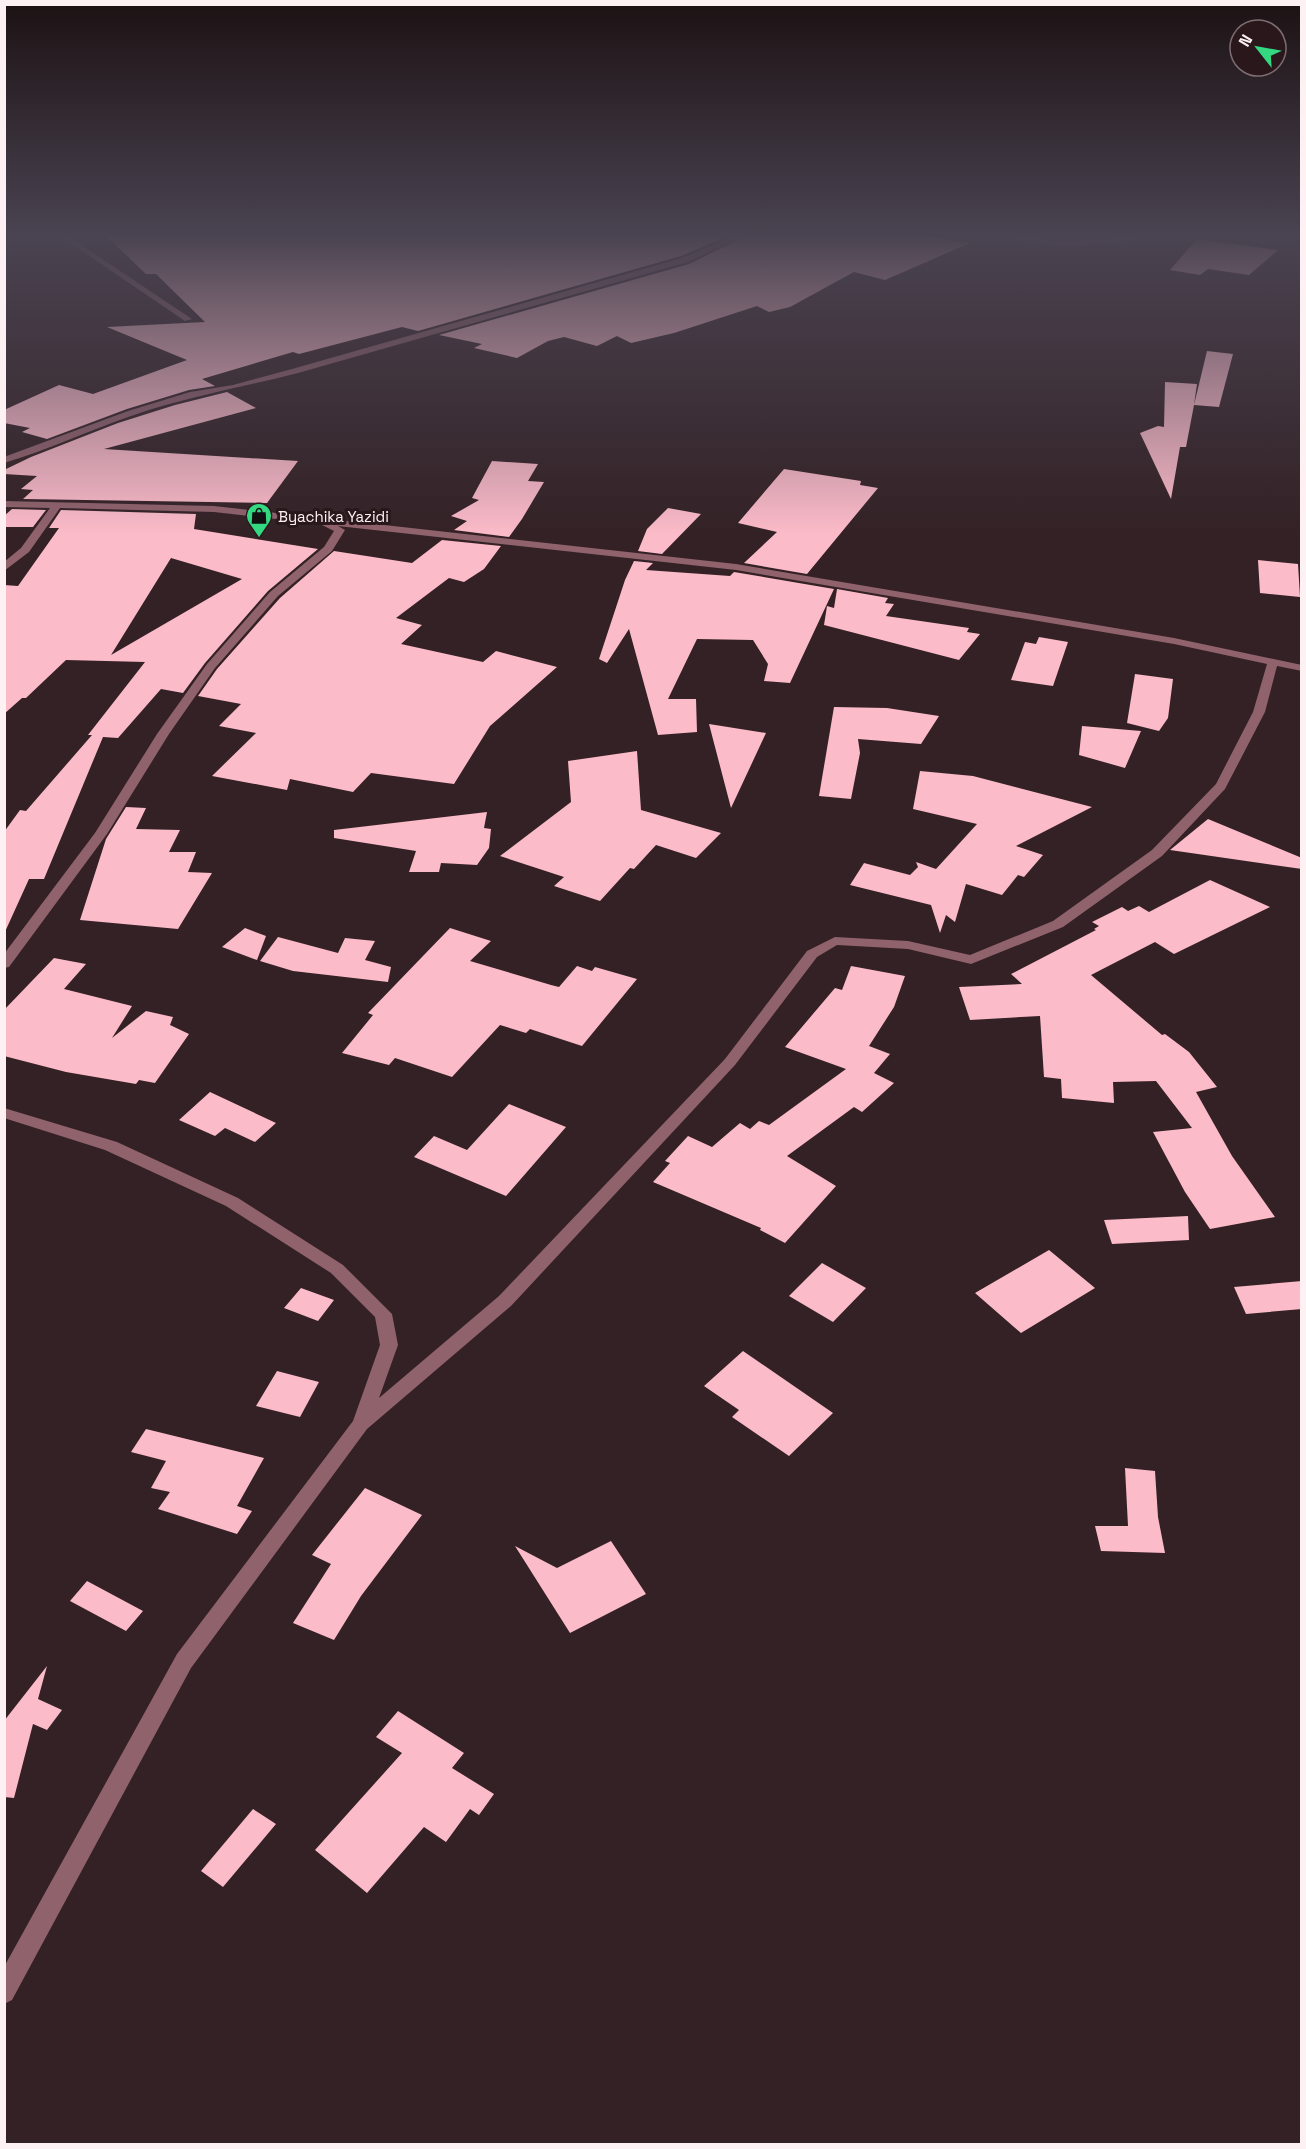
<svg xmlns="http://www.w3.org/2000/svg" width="1306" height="2149" font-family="'Space Grotesk',sans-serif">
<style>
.building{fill:#fcbbc9;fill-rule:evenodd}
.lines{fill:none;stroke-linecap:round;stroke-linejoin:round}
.minor{fill:#90626c;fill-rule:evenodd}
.labels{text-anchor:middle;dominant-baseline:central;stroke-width:6;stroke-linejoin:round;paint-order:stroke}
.far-poi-label{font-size:15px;fill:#fef1f3;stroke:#29171b;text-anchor:start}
</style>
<rect width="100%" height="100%" fill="#332125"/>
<path class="building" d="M104,234h629l-52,22 -263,75 -16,-4 -103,27 -6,-2 -91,27 13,7 -26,4 -62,19 -80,30 -25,-7 8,-4 -26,-5v-13l55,-25 34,9 94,-34 -80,-33 98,-5 -49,-48h-10z
M750,234h162l58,9 -85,37 -31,-8 -64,35 -21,5 -12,-6 -83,27 -43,10 -14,-7 -20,10 -33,-9 -16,4 -31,17 -43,-10 8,-4 -43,-9 250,-71z
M1197,239l81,11 -29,25 -41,-6 -8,6 -30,-5z
M1207,351l26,3 -14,53 -25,-2 -8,42h-6l-9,52 -31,-66 18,-7 6,1 1,-45 32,2 -3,21z
M227,392l29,16 -152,41 194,12 -31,42 -244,-4 10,-9 -12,-1 16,-13 -33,-2v-4l27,-13 87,-34 57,-18z
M492,461l46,3 -10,17 16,1 -22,37 -13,18 -55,-7 13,-9 -16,-5 28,-16 -7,-2z
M784,469l77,12 -1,4 18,3 -71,86 -63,-11 33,-31 -39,-9z
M668,508l33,6 -39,40 -24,-3 9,-22z
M12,509l34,1 -13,17h-29v-11z
M61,510l135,4 -2,15 124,20 -50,42 -63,72 -22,30 -22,-4 -43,49 -15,-1 -59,142h-15l-25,55v-102l16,-22 6,1 66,-76h-4l57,-73 -79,-2 -40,38h-4l-18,16v-129l14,1 41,-58h-10zM171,558l71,21 -131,76z
M442,540l59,6 -17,23 -20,13 -15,-4 -53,40 26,7 -21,19 82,18 13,-11 61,16 -67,59 -36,58 -83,-11 -18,19 -63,-13 -3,11 -75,-14 44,-43 -37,-7 22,-22 -43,-8 19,-27 63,-71 54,-47 78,12z
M1258,560l40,4 2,33 -40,-4z
M634,561l19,2 -7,7 84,6 4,-4 100,17 -44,94 -26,-2 4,-17 -15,-24 -56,-1 -29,60h28l1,33 -39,3 -29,-106 -22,34 -8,-4 26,-79z
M837,589l51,9 -3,5 9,1 -8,12 83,12 -2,4 13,2 -21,26 -135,-35 3,-19 7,2z
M1039,637l29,5 -15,44 -42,-6 14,-38 11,2z
M1135,674l38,5 -5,39 -9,13 -32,-8z
M834,707l53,1 52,8 -18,28 -63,-5 2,14 -9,46 -32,-3z
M709,724l57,9 -35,75z
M1082,726l59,5 -16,37 -46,-13z
M637,751l4,59 80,23 -25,25 -40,-13 -22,24 -4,-1 -30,33 -46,-15 10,-9 -64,-21 71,-54 -3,-41z
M920,771l53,5 119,31 -76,39 27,9 -19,22 -6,-2 -16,20 -36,-11 -11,38 -9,-7 -6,18 -9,-28 -81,-20 14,-22 46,12 8,-8 -2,-5 20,7 41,-45 -64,-15z
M126,807l20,1 -10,21 44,1 -11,22h27l-8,20 24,1 -34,56 -98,-9 26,-81z
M487,812l-3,16 7,1 -2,19 -12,17 -36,-2 -2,9h-30l7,-21 -82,-13v-8z
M1208,819l94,39v11l-132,-19z
M1210,880l60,27 -96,47 -19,-12 -64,33 71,60 3,-1 24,18 28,35 -21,5 36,64 43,61 -65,12 -25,-37 -32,-60 39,-4 -36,-47 -43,1 1,21 -52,-5 -1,-19 -17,-2 -4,-61 -70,4 -11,-33 63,-3 -11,-10 85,-44 -2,-1 5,-3 -7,-4 30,-15 6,4 11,-5 10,6z
M245,928l21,8 -9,24 -35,-13z
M450,928l41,13 -21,20 81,24 8,2 18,-21 15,5 3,-4 42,12 -55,67 -52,-17 -4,4 -26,-8 -48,52 -57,-19 -6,7 -47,-12 31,-38 -5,-2z
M278,937l60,16 7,-15 30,3 -10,19 26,7 -3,15 -95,-11 -33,-10z
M54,958l32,6 -22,25 68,17 -20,32 34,-27 27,6 -3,8 19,9 -34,49 -16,-3 -3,4 -70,-12 -62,-16v-46z
M851,966l54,10 -11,31 -25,39 21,8 -16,19 20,10 -32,29 -8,-5 -67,49 49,30 -51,57 -25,-13 1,-2 -108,-46 17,-19 -5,-2 23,-25 24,11 28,-24 10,6 9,-8 10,4 77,-56 -61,-22 50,-59 7,2z
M210,1092l66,31 -21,19 -30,-14 -10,8 -36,-16z
M509,1104l57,23 -60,69 -92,-39 20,-21 33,14z
M1188,1216l1,24 -77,4 -8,-24z
M1049,1250l46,38 -74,45 -46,-40z
M822,1263l44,25 -33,34 -44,-26z
M1302,1281v28l-56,5 -12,-27z
M301,1288l33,12 -16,21 -34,-13z
M743,1351l90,62 -44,43 -57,-39 7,-7 -35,-24z
M277,1371l42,11 -19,35 -44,-11z
M146,1429l118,29 -27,48 15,5 -15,23 -79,-25 12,-17 -19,-4 15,-27 -35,-9z
M1125,1468l30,3 3,46 7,36 -64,-2 -6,-25h33z
M365,1488l57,27 -61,81 -27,44 -41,-17 38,-59 -19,-9z
M611,1541l35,53 -76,39 -55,-87 42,22z
M87,1581l56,30 -17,20 -56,-30z
M47,1666l-9,33 24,11 -15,20 -14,-6 -19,74 -10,-1v-76z
M398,1711l66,42 -12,15 42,26 -15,21 -9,-6 -24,33 -22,-15 -57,66 -52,-43 87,-97 -26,-16z
M253,1809l23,15 -53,63 -22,-16z"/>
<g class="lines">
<path class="minor" d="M57,234h8l127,85 -7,2z
M739,234h9l-60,28 -390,111c-55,14 -111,24 -164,42 -44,15 -86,35 -130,48v-6l124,-46 62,-19 43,-7 59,-16 390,-111z
M983,234h20l57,8 117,-8 -62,9 -55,3z
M1279,234h23v3z
M4,501l210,5 522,58 438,74 128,27v6l-25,-5 -12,46 -40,77 -63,67 -99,71 -92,37 -63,-15 -71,-4 -20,12 -82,108 -224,241 -144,123 -176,239 -179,332 -8,4v-37l173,-313 176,-233 27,-76 -5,-28 -44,-44 -105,-67 -121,-56 -101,-32v-10l113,34 121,56 105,67 49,49 6,31 -19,53 120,-102 226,-237 82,-108 28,-14 73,4 62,14 83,-34 99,-71 64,-66 37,-72 14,-48 -93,-20 -438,-74 -398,-44 7,4 -13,21 -54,45 -63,72 -46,66 -62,100 -98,133 -5,1v-14l91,-121 62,-99 50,-70 63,-72 54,-45 10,-16 -14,-7 -106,-12 -154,-4 -31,44 -25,19v-9l17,-14 29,-40 -46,-1z"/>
</g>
<linearGradient id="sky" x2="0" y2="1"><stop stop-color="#1c1214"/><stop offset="0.44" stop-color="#4a4351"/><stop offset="1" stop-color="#4a4351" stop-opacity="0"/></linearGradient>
<rect width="1306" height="535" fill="url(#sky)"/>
<defs>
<symbol id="shop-pin" viewBox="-11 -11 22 30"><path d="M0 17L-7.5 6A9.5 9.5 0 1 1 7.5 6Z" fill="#33d881" stroke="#29171b"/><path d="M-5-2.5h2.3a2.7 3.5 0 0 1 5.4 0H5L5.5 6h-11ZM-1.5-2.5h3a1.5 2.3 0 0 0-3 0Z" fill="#111"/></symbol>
</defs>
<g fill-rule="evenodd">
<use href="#shop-pin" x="244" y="501" width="30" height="40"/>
</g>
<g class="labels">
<g class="far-poi-label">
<text x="278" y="516">Byachika Yazidi</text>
</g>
</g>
<rect width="1306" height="2149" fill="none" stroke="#fef1f3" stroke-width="12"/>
<g transform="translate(1258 48) rotate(301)"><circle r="28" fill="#29171b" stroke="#7e6e71" stroke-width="1.5"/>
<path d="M0-4.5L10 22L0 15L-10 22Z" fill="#33d881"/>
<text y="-9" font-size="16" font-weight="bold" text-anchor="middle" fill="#fef1f3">N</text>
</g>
</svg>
